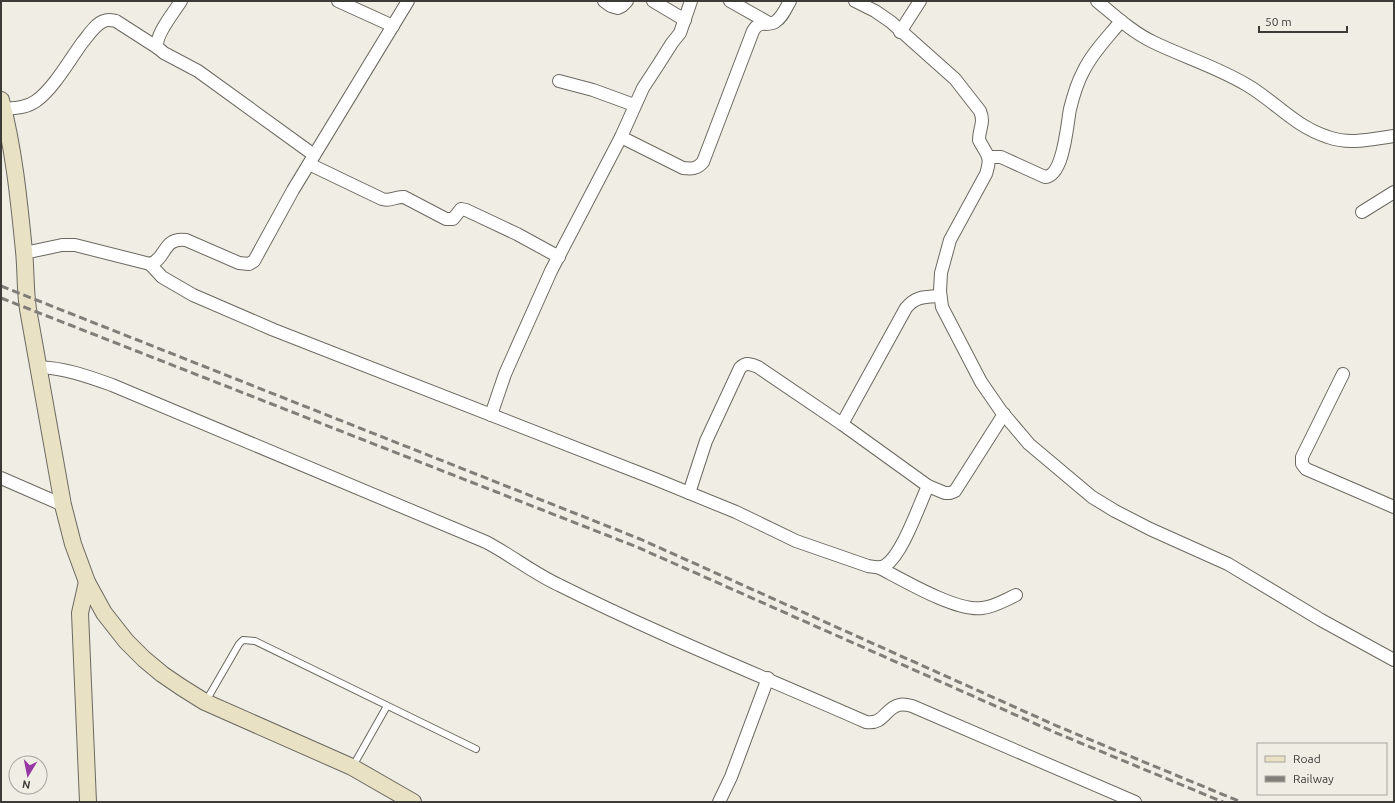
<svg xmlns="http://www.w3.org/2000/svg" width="1395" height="803" font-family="Ubuntu,sans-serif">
<rect width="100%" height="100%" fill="#f0ede4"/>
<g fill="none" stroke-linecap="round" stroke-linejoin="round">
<defs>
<g id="lane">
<polyline points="206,701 239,644 243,640 255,641 476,749"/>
<polyline points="353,766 387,706"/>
</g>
<g id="street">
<path d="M181,1C175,11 153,37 158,48L164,53L198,71L314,155"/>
<polyline points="338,1 393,26"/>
<polyline points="604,1 611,6 618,8 622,6 627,1"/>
<polyline points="653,1 685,20"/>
<polyline points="730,1 769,23"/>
<path d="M855,1L875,11L891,22L955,79L980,111C985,123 979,128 979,140C987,156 992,155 986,174L950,240L941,273L940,291L942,307L981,382L1001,411L1029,444L1092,497L1115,511L1150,529L1228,564L1321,620L1394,660"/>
<path d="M1097,1C1114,15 1132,32 1153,42C1184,57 1217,67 1247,85C1276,102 1294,126 1328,137C1350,145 1372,139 1394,136"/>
<polyline points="900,32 920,1"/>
<polyline points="559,81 593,90 634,105"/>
<path d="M3,109C15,108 26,108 36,101C53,89 69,61 82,43C88,36 95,24 104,21C108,19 111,20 116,21L158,48"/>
<path d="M621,137L683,168C692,169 697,169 703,162L753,31C760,19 766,27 775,22C782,18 786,8 790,1"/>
<path d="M989,157H1001L1045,177C1064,176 1067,124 1070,109C1073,97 1077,83 1083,72C1092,53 1108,37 1121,21"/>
<path d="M309,164L382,199C390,202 396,196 404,197L446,219H453L461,209L466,210L517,234L559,257"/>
<polyline points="1362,212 1394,192"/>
<path d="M24,253L62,245H75L150,264C167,259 162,237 186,240L239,263L249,264L254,261L293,190L408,1"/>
<path d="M150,264L162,277L193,295L274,330L655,479L736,512L796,541L868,566C874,567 881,569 886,565C903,553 919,505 928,486"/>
<path d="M38,367C65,368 87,376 112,385L486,542C511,555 533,573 559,585C659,635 764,677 866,722C884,725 885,708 899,705C903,704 908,705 912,706L1135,802"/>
<polyline points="1343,374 1302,457 1302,464 1306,469 1394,507"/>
<polyline points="491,415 505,374 551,271 621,137 643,88 660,62 672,43 680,33 691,1"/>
<path d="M842,424L906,308C916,296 925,297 940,296"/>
<polyline points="1,478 63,505"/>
<path d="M689,493L706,441L740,368C746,362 750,364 758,367L842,424L928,486L945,493H950L955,491L1004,414"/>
<path d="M880,568C903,580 957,612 982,608C994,607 1005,600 1016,595"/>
<polyline points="719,802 731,777 768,678"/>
</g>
<g id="secondary">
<path d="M1,100C14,149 19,201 24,251C26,270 25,290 28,309L63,505L73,544L87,582L104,613L126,641L144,659L162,674L181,687L205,702L352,767L413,802"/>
<polyline points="87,582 80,613 88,802"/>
</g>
</defs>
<use href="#lane" stroke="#6b6961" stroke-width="8"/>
<use href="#street" stroke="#6b6961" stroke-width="14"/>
<use href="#secondary" stroke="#6b6961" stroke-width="18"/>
<use href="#lane" stroke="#fff" stroke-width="6"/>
<use href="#street" stroke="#fff" stroke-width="12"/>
<use href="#secondary" stroke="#e9e1c4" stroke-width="16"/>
<g stroke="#817e79" stroke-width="3" stroke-dasharray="8 4" stroke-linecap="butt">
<polyline points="1,286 640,539 1057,726 1241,802"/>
<polyline points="1,298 637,547 1054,732 1223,802"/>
</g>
</g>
<rect width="1395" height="803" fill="none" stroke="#3d3b38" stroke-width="4"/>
<rect x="1257" y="743" width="130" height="52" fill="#f0ede4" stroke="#a8a69f"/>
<rect x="1265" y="756" width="20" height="6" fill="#e9e1c4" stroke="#a8a69f"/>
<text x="1293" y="763" font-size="12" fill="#3d3b38">Road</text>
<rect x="1265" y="776" width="20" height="6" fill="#817e79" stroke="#a8a69f"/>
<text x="1293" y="783" font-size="12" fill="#3d3b38">Railway</text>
<g transform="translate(28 775) rotate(190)"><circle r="19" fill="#f0ede4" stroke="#a8a69f"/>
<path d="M0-3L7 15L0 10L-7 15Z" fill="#9639a3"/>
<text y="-6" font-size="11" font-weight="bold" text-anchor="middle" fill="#3d3b38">N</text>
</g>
<path d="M1259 26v6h88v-6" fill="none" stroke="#3d3b38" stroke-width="2"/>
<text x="1265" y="26" font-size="12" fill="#3d3b38" stroke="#f0ede4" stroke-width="3" paint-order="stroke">50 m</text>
</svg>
